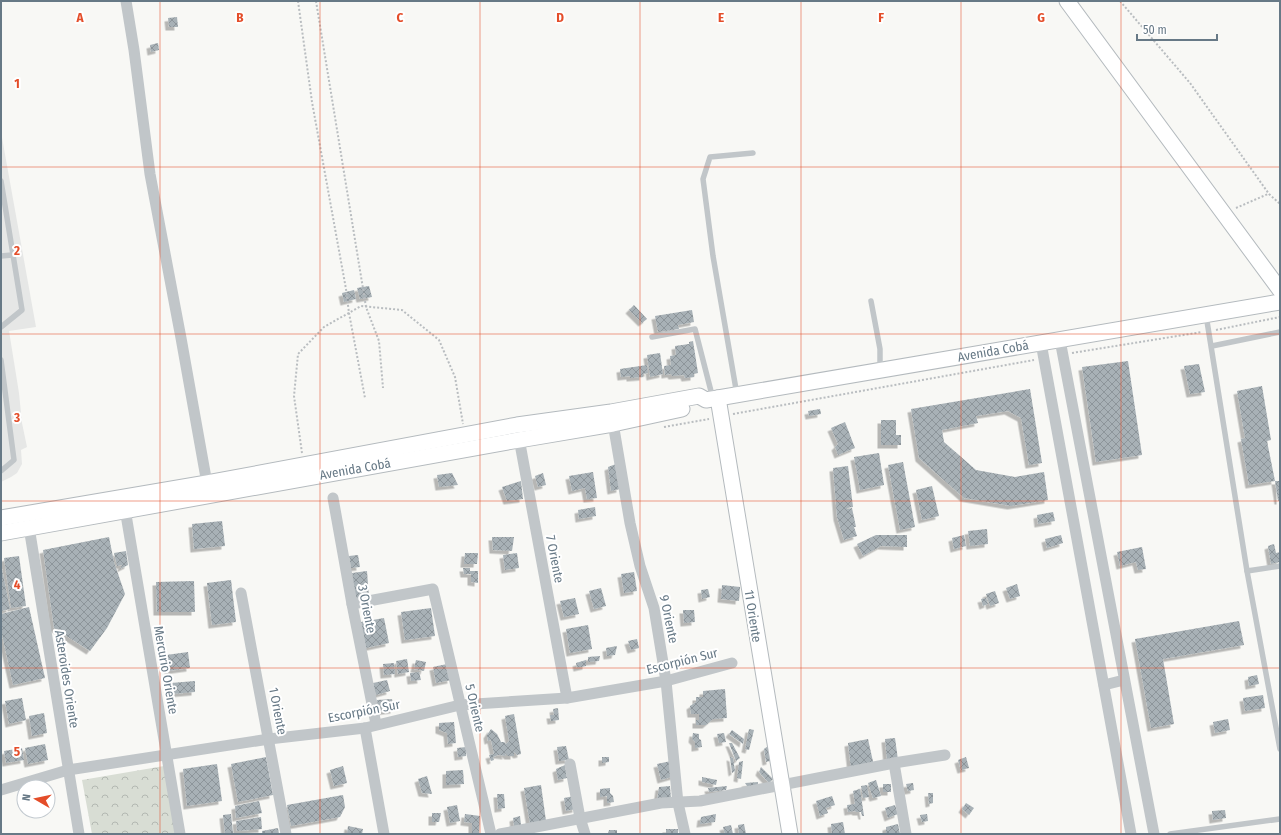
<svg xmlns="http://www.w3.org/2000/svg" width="1281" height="835" font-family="'Fira Sans Condensed',sans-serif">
<defs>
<pattern id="park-crowns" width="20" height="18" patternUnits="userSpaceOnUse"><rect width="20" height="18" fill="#d8ddd4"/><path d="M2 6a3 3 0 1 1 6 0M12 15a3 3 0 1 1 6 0" fill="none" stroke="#b3b8b2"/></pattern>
<pattern id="building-cross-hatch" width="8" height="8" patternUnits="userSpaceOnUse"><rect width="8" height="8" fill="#a8b1b6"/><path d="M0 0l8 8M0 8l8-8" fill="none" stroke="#8d959a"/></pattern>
<filter id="shadow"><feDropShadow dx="-3.5" dy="3.5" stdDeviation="0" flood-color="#0004"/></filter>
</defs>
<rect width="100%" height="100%" fill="#f8f8f5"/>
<polygon fill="#e6e7e6" points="1,132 36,327 9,331 19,393 22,423 27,447 21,450 22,464 17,473 11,477 1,482 1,491"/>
<polygon fill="url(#park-crowns)" points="164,766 176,834 92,834 82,780"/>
<g fill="url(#building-cross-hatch)" filter="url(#shadow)">
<polygon points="177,17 178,27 169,27 168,18"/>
<polygon points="158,43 159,50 151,52 150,45"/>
<polygon points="369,286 372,297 360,299 357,288"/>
<polygon points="354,290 356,299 344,302 342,293"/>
<polygon points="634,305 647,319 642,323 629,310"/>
<polygon points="692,310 694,322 678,325 679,329 658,332 655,316"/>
<polygon points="693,341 698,373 694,374 694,377 685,378 684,375 672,376 671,374 665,375 664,366 671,365 670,356 676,355 675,346 689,344 689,342"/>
<polygon points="660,353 663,374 650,377 647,355"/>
<polygon points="1128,361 1142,455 1096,462 1082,367"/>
<polygon points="1199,364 1205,392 1190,394 1184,366"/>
<polygon points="647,365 648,373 643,374 643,377 630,378 630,376 621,377 620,369"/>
<polygon points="1262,386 1271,440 1267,441 1275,481 1249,485 1241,439 1245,438 1237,391"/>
<polygon points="1030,389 1042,463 1029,465 1021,418 1008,411 976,416 978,423 942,430 944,442 976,470 1015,477 1044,472 1048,500 1011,506 964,498 919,458 911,409"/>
<polygon points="820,409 821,414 809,416 808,411"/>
<polygon points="881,420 896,420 896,435 901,435 901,445 881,445"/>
<polygon points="845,422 855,448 838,455 835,447 838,444 831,428"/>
<polygon points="879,453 884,485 860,490 854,457"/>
<polygon points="903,462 915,527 900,530 888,465"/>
<polygon points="616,464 620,489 611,491 608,467"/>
<polygon points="848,466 853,507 847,508 847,509 852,508 856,527 854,527 857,536 844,540 837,517 833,468"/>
<polygon points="593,472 597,498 587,499 585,488 572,491 569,476"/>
<polygon points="452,473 458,485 439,487 437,475"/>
<polygon points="543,473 546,485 538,487 535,476"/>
<polygon points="521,481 523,499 507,501 502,487"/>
<polygon points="1275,481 1280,481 1280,501 1278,501"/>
<polygon points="932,486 939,516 922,520 916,490"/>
<polygon points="595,507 596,516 579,519 578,510"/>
<polygon points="1053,512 1055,521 1038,524 1037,515"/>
<polygon points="222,521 225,546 194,549 192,524"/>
<polygon points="987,529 988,544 970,546 968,531"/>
<polygon points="876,535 907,535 907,547 881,546 863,556 857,544"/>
<polygon points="964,535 966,546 954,549 952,538"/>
<polygon points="1061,535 1063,543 1047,548 1045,539"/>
<polygon points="109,537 114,562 125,594 107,628 90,651 54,628 43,550"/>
<polygon points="492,537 514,537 512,551 493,550"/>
<polygon points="1274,544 1276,553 1280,552 1280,562 1271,564 1268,546"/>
<polygon points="1142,547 1146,569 1138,570 1136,562 1120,566 1117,552"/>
<polygon points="126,551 128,565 120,569 122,565 117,566 114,553"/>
<polygon points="465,553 478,553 477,564 464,564"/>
<polygon points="517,553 519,568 505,570 503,555"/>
<polygon points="358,555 360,567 351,568 349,556"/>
<polygon points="19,556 26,606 11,608 4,558"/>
<polygon points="1,564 10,609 1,611"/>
<polygon points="463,568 470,568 470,571 478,571 478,583 471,582 471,574 464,574"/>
<polygon points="367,571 369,598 355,600 352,573"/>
<polygon points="634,572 637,591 624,593 621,574"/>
<polygon points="231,580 236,622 212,625 207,583"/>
<polygon points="194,581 195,612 157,612 156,582"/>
<polygon points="1017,584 1020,596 1010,599 1006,588"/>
<polygon points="722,585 740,587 739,601 721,599"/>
<polygon points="601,588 606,606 594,609 589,591"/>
<polygon points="708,589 710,597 702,599 701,590"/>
<polygon points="995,591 999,603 990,606 986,594"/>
<polygon points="575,598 579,614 564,617 560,601"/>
<polygon points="986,598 988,604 983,606 981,599"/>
<polygon points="29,607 45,678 13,685 1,630 1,614"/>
<polygon points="431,608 435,636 405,640 401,612"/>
<polygon points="683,610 694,610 695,622 684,623"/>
<polygon points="384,618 389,643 366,648 361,622"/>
<polygon points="1239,621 1244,645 1163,659 1174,724 1151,728 1135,639"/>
<polygon points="588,625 592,649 570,653 566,629"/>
<polygon points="637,639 639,648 631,650 628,641"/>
<polygon points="617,646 615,655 607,656 606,648"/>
<polygon points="188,652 190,668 168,671 166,655"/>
<polygon points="600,656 599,661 588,662 588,657"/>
<polygon points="407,659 409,672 398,674 396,661"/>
<polygon points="416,660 426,662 424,671 414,669"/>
<polygon points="586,660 586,666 577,668 576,663"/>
<polygon points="394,663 395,674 384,675 383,664"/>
<polygon points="447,664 451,680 436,683 433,667"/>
<polygon points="419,672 421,680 411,681 410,673"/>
<polygon points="1257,675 1259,684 1249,686 1248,677"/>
<polygon points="387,680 390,691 376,695 373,683"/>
<polygon points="195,681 195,692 172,694 171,683"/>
<polygon points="725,689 727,718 713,719 706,725 696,725 696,720 699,720 699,714 691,714 690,706 696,702 696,697 703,697 703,691"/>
<polygon points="1263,695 1265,708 1245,711 1243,698"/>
<polygon points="22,698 26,720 9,724 5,701"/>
<polygon points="392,699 394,710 378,712 377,700"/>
<polygon points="558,708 559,720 551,721 550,715 554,715 553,709"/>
<polygon points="44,713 47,733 32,736 29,716"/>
<polygon points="514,714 521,754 517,755 514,752 514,756 508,756 505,753 506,756 498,755 493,757 494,760 491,761 489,755 494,754 491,740 488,741 487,735 491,729 497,734 501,742 504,742 506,744 509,741 505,716"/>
<polygon points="1228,719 1230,730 1215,733 1213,722"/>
<polygon points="454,722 456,743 448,744 447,733 439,730 439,723"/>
<polygon points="749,729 754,730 749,750 745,749"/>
<polygon points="732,730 744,739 743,744 729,734"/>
<polygon points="693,733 699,734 699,739 701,740 702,747 695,748 695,742 692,739"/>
<polygon points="724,733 726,742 719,743 717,734"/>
<polygon points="895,738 898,760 887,761 885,739"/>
<polygon points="868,739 874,766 851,769 848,743"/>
<polygon points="729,743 732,743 740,758 736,761"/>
<polygon points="45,744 48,760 28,764 25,748"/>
<polygon points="566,746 569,760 559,761 557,747"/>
<polygon points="768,746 770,761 766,762 764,749"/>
<polygon points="466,747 466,756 458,757 457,748"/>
<polygon points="22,748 24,760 6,763 4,751"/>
<polygon points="266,757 273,795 238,802 231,764"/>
<polygon points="602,757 609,757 609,762 602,763"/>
<polygon points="730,757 733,758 735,771 732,773"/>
<polygon points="966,757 969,768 961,770 958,760"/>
<polygon points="671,761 675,776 661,780 657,764"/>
<polygon points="743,761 741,779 737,778 739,762"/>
<polygon points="217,764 222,801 187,806 183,769"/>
<polygon points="565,765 567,778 558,780 556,769"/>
<polygon points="343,766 347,783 334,786 330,770"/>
<polygon points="761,767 773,779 769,783 759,772"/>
<polygon points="463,770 464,784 446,785 446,771"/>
<polygon points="427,776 432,794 422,793 418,779"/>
<polygon points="702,777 717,780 716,785 702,782"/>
<polygon points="876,780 881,796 873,798 868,783"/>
<polygon points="758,782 758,786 747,786 745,783"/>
<polygon points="913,783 914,790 908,791 906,784"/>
<rect x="883" y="784" width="8" height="8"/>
<polygon points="541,785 546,821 530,824 524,788"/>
<polygon points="867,785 869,797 863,798 861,786"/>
<polygon points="670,786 671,799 657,801 659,787"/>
<polygon points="727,786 726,790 709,792 708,788"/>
<polygon points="610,788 610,793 613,796 614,802 607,803 607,796 600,797 600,789"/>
<polygon points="860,789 864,816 862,816 861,812 856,812 855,811 848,812 847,805 855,804 853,791"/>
<polygon points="928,793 933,793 933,803 929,804"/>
<polygon points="497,794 504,794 505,808 498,809"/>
<polygon points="343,795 345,807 340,817 291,826 287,805"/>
<polygon points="574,796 576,809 566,811 564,798"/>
<polygon points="832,796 835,805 826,808 828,813 820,816 816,801"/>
<polygon points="259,801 262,813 236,818 235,806"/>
<polygon points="966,803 974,808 969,815 962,809"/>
<polygon points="457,805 460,821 450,823 447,807"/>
<polygon points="895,805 898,814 888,818 885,808"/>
<polygon points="1225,810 1226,818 1213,820 1212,811"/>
<polygon points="432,813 441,813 439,822 432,822"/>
<polygon points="231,814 233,833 225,834 223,815"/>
<polygon points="465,814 480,816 479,834 472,833 472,823 464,822"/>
<polygon points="716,814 715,822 700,824 701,817"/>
<polygon points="927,814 928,821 922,822 920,815"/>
<polygon points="520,816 521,825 514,826 513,818"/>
<polygon points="261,817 262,829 237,831 236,821"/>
<polygon points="843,822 845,834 832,834 831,824"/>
<polygon points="744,824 746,834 739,834 738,825"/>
<polygon points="898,824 900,834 886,834 886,827"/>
<polygon points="731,825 733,834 725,834 723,827"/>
<polygon points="348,826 363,829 362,834 347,834"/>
<polygon points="278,828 279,834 262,834 262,831"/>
<rect x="666" y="829" width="12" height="5"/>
<polygon points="609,830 617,830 617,834 608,834"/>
</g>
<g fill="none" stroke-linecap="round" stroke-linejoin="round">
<defs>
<g id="secondary">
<polyline points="1067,1 1280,290"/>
<polyline points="718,398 790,834"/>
<polyline points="1,518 207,483 517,425 611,412 699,396 706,400 718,398 1280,302"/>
<polyline points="1,533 519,440 613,424 682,409"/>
</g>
</defs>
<use href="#secondary" stroke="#b4babe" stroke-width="17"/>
<g stroke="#b9bdc0" stroke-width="2" stroke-dasharray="2 2" stroke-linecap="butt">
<polyline points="298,1 312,102 346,289 349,313 365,398"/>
<polyline points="316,1 366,307 379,341 383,388"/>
<polyline points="1120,1 1190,83 1269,194 1280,204"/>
<polyline points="1236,208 1268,194"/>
<polyline points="1216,330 1280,317"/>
<polyline points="1072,353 1202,332"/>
<polyline points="733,414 1034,360"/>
<polyline points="664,427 709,419"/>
<polyline points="302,453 294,396 298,354 324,327 361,306 402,310 439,340 455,377 463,424"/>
</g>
<g stroke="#c1c6c9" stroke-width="5.5">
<polyline points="1,181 22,310 1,327"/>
<polyline points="1,256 12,255"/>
<polyline points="871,301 880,349 880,370"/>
<polyline points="1206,315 1247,571 1280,566"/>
<polyline points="652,337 695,329 713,399"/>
<polyline points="1212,346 1280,332"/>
<polyline points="1,360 14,460 1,471"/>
<polyline points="737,395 713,256 703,179 710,157 753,153"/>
<polyline points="1247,571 1280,749"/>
<polyline points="1170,834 1280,819"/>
</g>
<g stroke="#c1c6c9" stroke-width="11">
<polyline points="126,1 134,50 150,174 181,338 208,489"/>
<polyline points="1060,340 1154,834"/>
<polyline points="1041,343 1131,834"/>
<polyline points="612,417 630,523 640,566 654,608 666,681 678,803 685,834"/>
<polyline points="518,433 567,698"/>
<polyline points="333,498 352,604 376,724"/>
<polyline points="124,503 180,834"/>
<polyline points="28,521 79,834"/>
<polyline points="241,593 286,834"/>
<polyline points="352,604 433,589 491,834"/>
<polyline points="1104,685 1124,680"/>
<polyline points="365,728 384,834"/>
<polyline points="894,763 906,834"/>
<polyline points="570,764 580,818 585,834"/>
<polyline points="1,790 68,770 269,739 365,728 460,705 567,698 666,681 732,663"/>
<polyline points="500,834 661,803 700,801 894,763 945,755"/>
</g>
<use href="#secondary" stroke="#fff" stroke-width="15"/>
</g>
<path fill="none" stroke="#e44d29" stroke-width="1" stroke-opacity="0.55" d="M160,1V834M320,1V834M480,1V834M640,1V834M801,1V834M961,1V834M1121,1V834M1,167H1280M1,334H1280M1,501H1280M1,668H1280"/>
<g text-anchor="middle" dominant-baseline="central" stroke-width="4" stroke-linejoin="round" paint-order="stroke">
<g font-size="13" fill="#677986" stroke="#fff">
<text transform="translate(993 351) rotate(-10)">Avenida Cobá</text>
<text transform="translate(355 469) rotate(-10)">Avenida Cobá</text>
<text transform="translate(555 559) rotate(79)">7 Oriente</text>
<text transform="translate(367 609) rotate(79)">3 Oriente</text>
<text transform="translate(753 616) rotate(81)">11 Oriente</text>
<text transform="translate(669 619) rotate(78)">9 Oriente</text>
<text transform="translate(682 661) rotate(-14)">Escorpión Sur</text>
<text transform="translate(166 670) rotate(80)">Mercurio Oriente</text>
<text transform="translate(67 679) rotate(81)">Asteroides Oriente</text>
<text transform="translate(475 708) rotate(77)">5 Oriente</text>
<text transform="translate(278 711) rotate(79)">1 Oriente</text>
<text transform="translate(364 711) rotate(-11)">Escorpión Sur</text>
</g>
</g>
<g font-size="13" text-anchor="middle" font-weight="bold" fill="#e44d29" stroke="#fff" stroke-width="4" stroke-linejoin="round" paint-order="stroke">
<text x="80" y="22">A</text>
<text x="240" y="22">B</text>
<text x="400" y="22">C</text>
<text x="560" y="22">D</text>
<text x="721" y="22">E</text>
<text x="881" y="22">F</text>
<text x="1041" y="22">G</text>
<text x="17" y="88">1</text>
<text x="17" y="255">2</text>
<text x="17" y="422">3</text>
<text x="17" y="589">4</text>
<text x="17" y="756">5</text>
</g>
<rect width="1281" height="835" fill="none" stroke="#677986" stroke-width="4"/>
<g transform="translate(36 799) rotate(279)"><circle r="19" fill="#ffffff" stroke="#c2c9cf"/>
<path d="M0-3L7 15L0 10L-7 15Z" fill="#e44d29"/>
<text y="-6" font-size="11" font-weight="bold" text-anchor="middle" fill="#677986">N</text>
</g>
<path d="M1137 34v6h80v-6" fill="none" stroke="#677986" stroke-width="2"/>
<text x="1143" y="34" font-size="12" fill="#677986" stroke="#ffffff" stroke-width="3" paint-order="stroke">50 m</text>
</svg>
